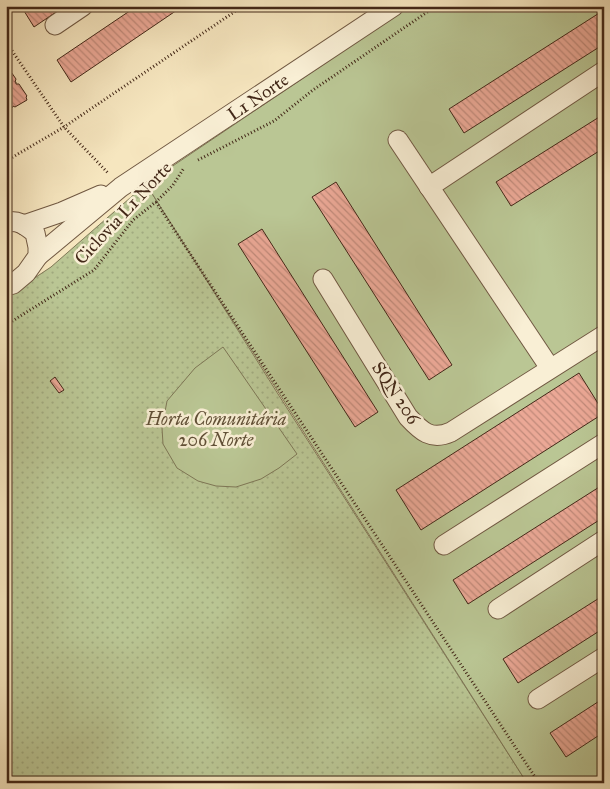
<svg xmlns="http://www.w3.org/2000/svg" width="610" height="789" font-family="'IM FELL Great Primer',serif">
<defs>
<pattern id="grass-dots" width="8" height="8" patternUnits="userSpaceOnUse" patternTransform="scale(1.25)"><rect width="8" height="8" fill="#bac694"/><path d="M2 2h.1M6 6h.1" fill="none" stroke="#a1aa7f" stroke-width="1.8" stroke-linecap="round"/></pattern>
<pattern id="building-back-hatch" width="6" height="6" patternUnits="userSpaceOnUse" patternTransform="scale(1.25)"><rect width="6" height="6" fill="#eba896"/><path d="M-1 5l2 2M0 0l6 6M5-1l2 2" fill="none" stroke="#c08979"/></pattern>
</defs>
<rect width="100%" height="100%" fill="#f6e6bf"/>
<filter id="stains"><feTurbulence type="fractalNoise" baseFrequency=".004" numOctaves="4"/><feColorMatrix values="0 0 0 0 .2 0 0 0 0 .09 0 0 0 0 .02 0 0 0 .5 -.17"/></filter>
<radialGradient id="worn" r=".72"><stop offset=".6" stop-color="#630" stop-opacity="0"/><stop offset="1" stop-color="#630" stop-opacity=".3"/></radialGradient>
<polygon fill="url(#grass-dots)" stroke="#7e7756" points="146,184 278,394 527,783 6,783 6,297 51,267"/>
<g fill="#bac694" stroke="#7e7756">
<polygon points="410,6 604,6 604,783 527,783 146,184"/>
<polygon points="223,347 297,454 279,468 261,479 236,487 216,486 198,481 177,468 163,444 162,428 167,401 195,368"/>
</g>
<g fill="url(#building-back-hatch)" stroke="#432818">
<polygon points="21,6 65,6 34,27"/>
<polygon points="137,6 183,6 71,82 57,60"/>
<polygon points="604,10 604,44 464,133 449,109"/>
<polygon points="6,68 7,69 9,69 16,79 15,82 16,82 16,84 19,84 27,96 26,97 27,100 15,107 13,106 12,108 10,107 11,111 6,114"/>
<polygon points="604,114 604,148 511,206 496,182"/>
<polygon points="336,182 452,365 429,380 312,197"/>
<polygon points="262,229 378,412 355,427 238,244"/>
<polygon points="579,373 604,413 421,530 396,490"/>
<polygon points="55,377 64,390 59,393 50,381"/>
<polygon points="604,484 604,517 468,604 453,580"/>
<polygon points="604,595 604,628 518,683 503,659"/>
<polygon points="604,698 604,732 566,757 550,733"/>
</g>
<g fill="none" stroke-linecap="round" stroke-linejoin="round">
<defs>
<g id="minor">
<polyline points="55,25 83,6"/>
<polyline points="398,140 550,368"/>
<polyline points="429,187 604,71"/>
<path d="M6,222C19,220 25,225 35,233L38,247V256L26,273L13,284L6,286"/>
<polyline points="24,225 62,212 101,195"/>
<polyline points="38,256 121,187 394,6"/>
<path d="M323,279L408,417C421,431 431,441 451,432L604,335"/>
<polyline points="444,545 604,443"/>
<polyline points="498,609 604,540"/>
<polyline points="538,699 604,657"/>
</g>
</defs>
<use href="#minor" stroke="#705842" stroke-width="21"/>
<g stroke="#432818" stroke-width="3" stroke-dasharray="1 2.5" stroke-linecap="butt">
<polyline points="6,42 64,127 109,174"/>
<polyline points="198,160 274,121 313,90 436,6"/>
<polyline points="6,161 64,127 243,6"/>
<polyline points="156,202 539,783"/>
<polyline points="6,325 94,270 133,220 156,202 173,185 184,168"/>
</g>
<use href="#minor" stroke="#f9efd5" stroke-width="19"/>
</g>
<g text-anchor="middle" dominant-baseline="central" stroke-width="5" stroke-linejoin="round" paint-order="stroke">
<g font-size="18" fill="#432818" stroke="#f9efd5">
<text transform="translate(258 97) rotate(-34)">L1 Norte</text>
<text transform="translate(123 213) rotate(-47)">Ciclovia L1 Norte</text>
<text transform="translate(396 393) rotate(56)">SQN 206</text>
</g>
<g font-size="18" font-style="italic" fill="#615037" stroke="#f9efd5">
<text x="216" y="419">Horta Comunitária<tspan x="216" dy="21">206 Norte</tspan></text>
</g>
</g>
<rect width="610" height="789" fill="none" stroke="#f6e6bf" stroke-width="25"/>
<rect x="8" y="8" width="595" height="774" fill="none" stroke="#432818" stroke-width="2.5"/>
<rect x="12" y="12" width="585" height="764" fill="none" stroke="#432818"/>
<rect width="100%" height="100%" filter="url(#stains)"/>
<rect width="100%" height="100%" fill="url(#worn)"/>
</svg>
